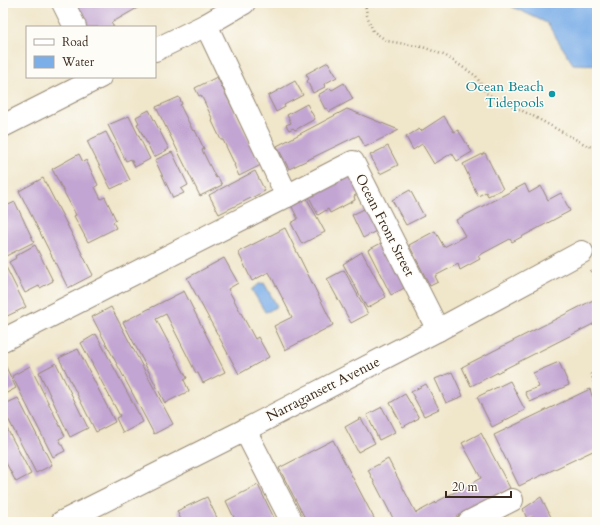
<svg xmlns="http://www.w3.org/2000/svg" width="600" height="525" font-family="Cardo,serif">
<rect width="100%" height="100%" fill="#fdfcf7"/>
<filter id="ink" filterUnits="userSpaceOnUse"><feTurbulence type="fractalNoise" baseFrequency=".025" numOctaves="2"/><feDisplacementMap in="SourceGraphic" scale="8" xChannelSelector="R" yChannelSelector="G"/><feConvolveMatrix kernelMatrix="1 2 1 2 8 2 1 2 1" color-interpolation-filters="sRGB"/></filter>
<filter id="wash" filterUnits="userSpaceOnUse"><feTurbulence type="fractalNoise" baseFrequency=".012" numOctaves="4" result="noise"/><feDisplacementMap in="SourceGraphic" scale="16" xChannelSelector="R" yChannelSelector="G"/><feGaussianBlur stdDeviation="0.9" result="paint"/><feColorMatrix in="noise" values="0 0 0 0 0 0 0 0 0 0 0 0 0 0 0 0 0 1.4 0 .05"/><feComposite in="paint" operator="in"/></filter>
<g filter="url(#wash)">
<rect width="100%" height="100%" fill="#f0e6ca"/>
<g fill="#7caee8" stroke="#5c6c83">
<polygon points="504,3 597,3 597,65 573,64 547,23"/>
<polygon points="264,283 277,306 269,311 265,312 252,290 259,284"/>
</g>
<g id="blocks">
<g fill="#c2a5d2">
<polygon points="71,3 146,3 111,23 114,27 85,27"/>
<polygon points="328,62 337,77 324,84 325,87 313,93 307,81 309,79 306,74"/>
<polygon points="217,77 261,165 239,176 234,165 235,165 223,140 221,140 212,121 213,120 201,95 199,96 195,88"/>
<polygon points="295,81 303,95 284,105 285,107 276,112 268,96"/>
<polygon points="344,83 353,99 329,112 327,108 325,109 318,95 330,88 332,90"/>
<polygon points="179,97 182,104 180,105 193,131 195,130 204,149 202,150 216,178 218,177 222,185 200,196 156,107"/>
<polygon points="307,104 315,119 295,130 293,128 289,130 286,125 291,123 287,115"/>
<polygon points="347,109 399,130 365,147 359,135 289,169 277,146"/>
<polygon points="149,110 169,149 154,157 137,124 139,123 136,117"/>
<polygon points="129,116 150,159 135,167 131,159 126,161 108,125"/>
<polygon points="444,116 454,132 458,130 472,152 457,161 452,153 434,164 422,144 413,150 406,137 419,129 421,131"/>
<polygon points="106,132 130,180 111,189 87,141"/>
<polygon points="388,146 398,165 380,174 370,155"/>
<polygon points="172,152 188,185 181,189 184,193 173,198 155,160"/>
<polygon points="485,153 503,189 488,196 486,192 478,196 463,164"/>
<polygon points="79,154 83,162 86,160 98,185 95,187 101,199 105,197 116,220 113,222 116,228 88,242 74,216 76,215 52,169"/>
<polygon points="255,171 265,191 219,214 209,195"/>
<polygon points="350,173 361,192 354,196 355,200 330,213 328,209 318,215 308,195"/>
<polygon points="43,178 93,275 68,288 19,191"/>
<polygon points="525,184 529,193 541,186 548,200 561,193 570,211 512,242 510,239 478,256 480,259 460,270 458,264 435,276 438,282 430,286 409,245 435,231 444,247 465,236 456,220"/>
<polygon points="410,190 424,216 406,225 392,200"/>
<polygon points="305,195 325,232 302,244 291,223 298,219 290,203"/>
<polygon points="3,200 6,206 15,202 34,242 6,256 3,250"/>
<polygon points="370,206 382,228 363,238 352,215"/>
<polygon points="285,228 333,325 285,350 274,326 292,317 269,272 252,281 238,252"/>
<polygon points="387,240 410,285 391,295 368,250"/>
<polygon points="35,245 53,281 40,288 39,286 25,293 9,262 16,258 15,256"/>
<polygon points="362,252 386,297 367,308 343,264"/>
<polygon points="224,258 238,283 228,289 255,339 258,337 269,357 239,374 187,278"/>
<polygon points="3,261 26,307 3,318"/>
<polygon points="344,270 368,314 351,323 327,279"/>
<polygon points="184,291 225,372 203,383 198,373 196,373 166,314 156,319 187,378 184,380 189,391 165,403 123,322"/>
<polygon points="597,298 597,322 471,386 462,367"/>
<polygon points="111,307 173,424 154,434 92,317"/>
<polygon points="96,334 143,422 123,433 116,418 120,416 81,343"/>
<polygon points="78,349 115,422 96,432 59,358"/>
<polygon points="559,362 569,385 530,402 525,392 539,387 533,373"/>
<polygon points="56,363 88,428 70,437 39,372"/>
<polygon points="5,365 16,388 3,395 3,366"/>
<polygon points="30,366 65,436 59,439 65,451 53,457 12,376"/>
<polygon points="452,372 463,396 446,403 435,379"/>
<polygon points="510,381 525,410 492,427 477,397"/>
<polygon points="426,384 439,409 424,416 411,392"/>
<polygon points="590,389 597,413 597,449 519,486 494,435"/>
<polygon points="405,394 419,418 403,427 390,403"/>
<polygon points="18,398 52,465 36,473 3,409 3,405"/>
<polygon points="382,407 395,432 379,440 367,415"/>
<polygon points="361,418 375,443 358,452 345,427"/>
<polygon points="3,421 31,474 16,482 3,457"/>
<polygon points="481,433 510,488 447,522 395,522 368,470 388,459 416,513 481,478 462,443"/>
<polygon points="333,440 376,522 307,522 279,468"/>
<polygon points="258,485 276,522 236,522 226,501"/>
<polygon points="207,497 219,522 182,522 177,511"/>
<polygon points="541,497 552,519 545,522 536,522 533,517 527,519 523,509"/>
</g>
</g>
</g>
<g filter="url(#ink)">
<use href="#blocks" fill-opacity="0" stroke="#968874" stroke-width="1"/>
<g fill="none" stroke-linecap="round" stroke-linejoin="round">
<defs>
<g id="minor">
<polyline points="63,3 75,27"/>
<polyline points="206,25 287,196 353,162 438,330"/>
<polyline points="155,50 206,25 244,3"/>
<polyline points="3,126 100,77"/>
<polyline points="3,340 287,196"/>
<polyline points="245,430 292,522"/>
<polyline points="62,522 245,430 438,330 582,252"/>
<polyline points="469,522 512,500"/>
</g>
</defs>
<use href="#minor" stroke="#968874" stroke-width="24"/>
<g stroke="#968874" stroke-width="2.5" stroke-dasharray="1 3" stroke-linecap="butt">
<polyline points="365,3 367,15 373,31 387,41 423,47 446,56 476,76 486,93 531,115 588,146 597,147"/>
<polyline points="591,271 595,280 597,279"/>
<polyline points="597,369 591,372 597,394"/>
<polyline points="597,522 595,455 597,454"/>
</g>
<use href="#minor" stroke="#fff" stroke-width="22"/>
</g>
</g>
<circle fill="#0f9aa8" stroke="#fdfcf7" stroke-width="1.5" cx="552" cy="94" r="4"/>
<g text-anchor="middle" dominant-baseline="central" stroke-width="3" stroke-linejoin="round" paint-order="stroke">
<g font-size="14" fill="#0d838f" stroke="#fdfcf7" text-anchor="end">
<text x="544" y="86">Ocean Beach<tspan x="544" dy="16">Tidepools</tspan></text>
</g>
<g font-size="14" fill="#3b2a1e" stroke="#fdfcf7">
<text transform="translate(385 225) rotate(63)">Ocean Front Street</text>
<text transform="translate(323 389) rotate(-27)">Narragansett Avenue</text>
</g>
</g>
<rect width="600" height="525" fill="none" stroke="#fdfcf7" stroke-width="16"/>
<rect x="26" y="26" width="130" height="52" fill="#fdfcf7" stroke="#afa8a0"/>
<rect x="34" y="39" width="20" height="6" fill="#ffffff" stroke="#afa8a0"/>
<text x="62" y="46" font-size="12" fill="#3b2a1e">Road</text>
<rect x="34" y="56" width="20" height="12" fill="#7caee8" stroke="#afa8a0"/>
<text x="62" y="66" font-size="12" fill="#3b2a1e">Water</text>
<path d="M446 491v6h65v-6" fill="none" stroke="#3b2a1e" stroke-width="2"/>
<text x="452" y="491" font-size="12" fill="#3b2a1e" stroke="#fdfcf7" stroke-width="3" paint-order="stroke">20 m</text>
</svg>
